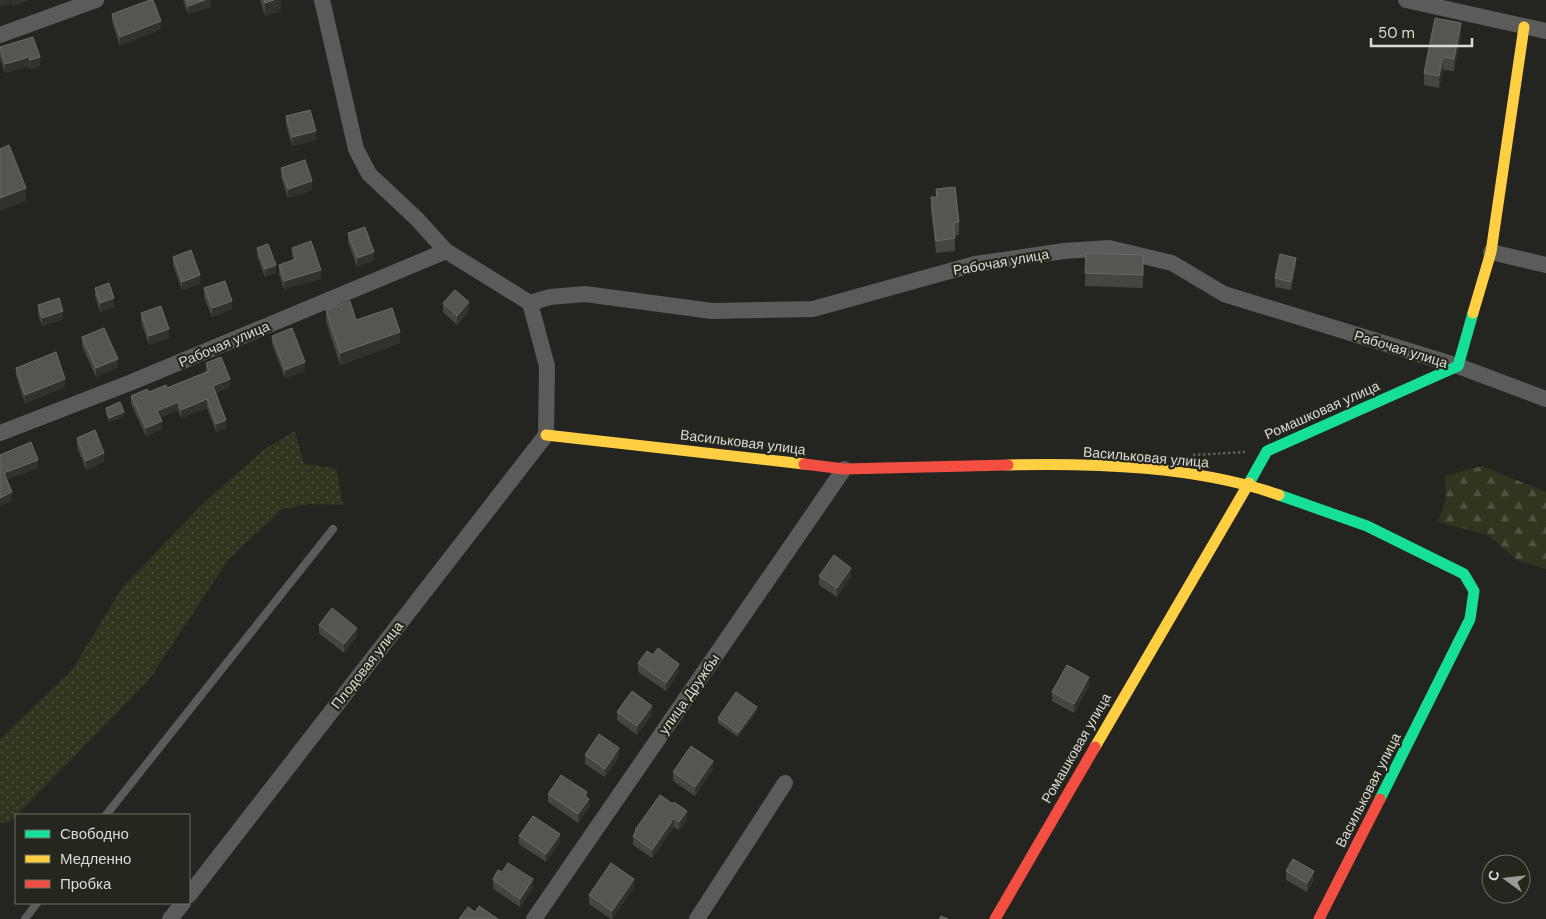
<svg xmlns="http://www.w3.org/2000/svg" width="1546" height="919" font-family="'DM Sans',sans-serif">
<defs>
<pattern id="grass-dots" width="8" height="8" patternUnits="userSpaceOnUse" patternTransform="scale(1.25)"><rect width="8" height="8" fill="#31351e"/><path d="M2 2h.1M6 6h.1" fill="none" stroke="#4e523e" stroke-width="1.8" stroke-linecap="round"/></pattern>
<pattern id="forest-firs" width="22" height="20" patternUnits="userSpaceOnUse" patternTransform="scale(1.25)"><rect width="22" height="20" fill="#31351e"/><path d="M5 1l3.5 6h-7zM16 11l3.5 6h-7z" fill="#4e523e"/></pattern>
</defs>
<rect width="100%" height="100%" fill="#242520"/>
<polygon fill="url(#grass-dots)" points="295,431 304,464 336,468 343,505 311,504 282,509 228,560 148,681 10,822 0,823 0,739 72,670 122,588 201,505 265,449"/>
<polygon fill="url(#forest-firs)" points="1482,466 1546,492 1546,569 1517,560 1488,535 1438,522 1446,499 1445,476"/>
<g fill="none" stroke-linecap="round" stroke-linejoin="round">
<polyline stroke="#60615e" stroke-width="2.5" stroke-dasharray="2.5 2.5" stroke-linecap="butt" points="1193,455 1245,452"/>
<g stroke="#5b5b59" stroke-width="8">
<polyline points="106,815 333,529"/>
<polyline points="25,919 37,903"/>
</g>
<g stroke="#5b5b59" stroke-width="16">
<polyline points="1406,0 1546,31"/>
<polyline points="0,35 96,0"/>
<polyline points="1491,252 1546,265"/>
<polyline points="530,303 550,297 585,294 712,311 813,309 975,264 1064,251 1109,248 1172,263 1224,294 1458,366 1546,399"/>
<polyline points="0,433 132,382 446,251"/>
<polyline points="189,895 546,435 547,366 530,303 446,251 417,219 369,174 356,149 322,0"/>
<polyline points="170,919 183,903"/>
<polyline points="534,919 844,469"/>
<polyline points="697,919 785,783"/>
</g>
<g stroke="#16e098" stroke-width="11">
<polyline points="1249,483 1267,451 1458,366 1473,313"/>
<polyline points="1279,495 1367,526 1464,574 1474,591 1470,619 1380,799"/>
</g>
<g stroke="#ffcf43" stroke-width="11">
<polyline points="1473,313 1491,252 1524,27"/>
<polyline points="546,435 804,464"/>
<path d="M1008,465C1095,463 1197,466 1279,495"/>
<polyline points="1095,747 1249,483"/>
</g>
<g stroke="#f24e42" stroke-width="11">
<polyline points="804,464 844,469 1008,465"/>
<polyline points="995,919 1095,747"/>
<polyline points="1319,919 1380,799"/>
</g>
</g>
<g fill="#454642">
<polygon points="183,0 211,0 211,7 188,14"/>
<polygon points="260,0 281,0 281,11 265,16"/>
<polygon points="112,14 161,29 120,46 112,22"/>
<polygon points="1461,36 1454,71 1443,70 1439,88 1424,85 1424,73"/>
<polygon points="33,37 40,66 30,69 29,66 5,73 0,58 0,47"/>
<polygon points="286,116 316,140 292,146 286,125"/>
<polygon points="281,168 312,190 288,198 281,177"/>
<polygon points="936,189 959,222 959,235 955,235 955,251 936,253 931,210 931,197 936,197"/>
<polygon points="348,233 374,260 357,267 348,242"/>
<polygon points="257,248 276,273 265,277 257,256"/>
<polygon points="292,248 321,279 284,289 279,274 279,265 293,260 292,256"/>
<polygon points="1086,253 1143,255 1143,288 1085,286"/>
<polygon points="173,257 200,284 182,290 173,265"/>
<polygon points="1296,266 1291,290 1275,287 1275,278"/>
<polygon points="95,288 114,307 100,312 95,296"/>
<polygon points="204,288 232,309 212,317 204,297"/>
<polygon points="443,303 469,311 457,325 443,312"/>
<polygon points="38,305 63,319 42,326 38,314"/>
<polygon points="326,310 356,320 400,343 340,365 326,321"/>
<polygon points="141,313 169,338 149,345 141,322"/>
<polygon points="272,336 305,371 285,378 272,344"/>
<polygon points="82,337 118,367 96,377 82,346"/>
<polygon points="206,363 230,387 216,393 226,428 216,432 207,408 181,418 178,410 160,418 162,429 146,436 131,404 131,396 167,388 206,372"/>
<polygon points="16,368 65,387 25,403 16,376"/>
<polygon points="106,408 124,416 109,422 106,413"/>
<polygon points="77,438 104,462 86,470 77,447"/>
<polygon points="819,576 851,576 837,597 819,585"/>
<polygon points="319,625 357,636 344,653 319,633"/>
<polygon points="638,663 679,672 666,691 638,672"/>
<polygon points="1089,686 1074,713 1052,701 1052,692"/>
<polygon points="757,711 738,737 718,723 718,718"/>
<polygon points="617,712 652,714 637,735 617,720"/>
<polygon points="585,755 619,757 605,777 585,764"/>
<polygon points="713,769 695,796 673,781 673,772"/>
<polygon points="548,794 589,807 578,823 548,802"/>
<polygon points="660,795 687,820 679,830 674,827 652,858 633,845 633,836 635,833 635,830"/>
<polygon points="519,836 560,842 546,862 519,844"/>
<polygon points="1286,871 1314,879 1307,892 1286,880"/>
<polygon points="502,872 533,888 520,907 496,891 493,887 493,879"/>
<polygon points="634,887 612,919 611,919 589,904 589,895"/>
</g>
<g fill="#31322e">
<polygon points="0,0 10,0 10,4 0,7"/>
<polygon points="11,0 30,0 11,7"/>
<polygon points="205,0 211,0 211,7 188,14 188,6"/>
<polygon points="274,0 281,0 281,11 265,16 265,3"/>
<polygon points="161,21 161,29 120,46 120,37"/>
<polygon points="1461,23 1461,36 1454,71 1454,59"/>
<polygon points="29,57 29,66 5,73 5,64"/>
<polygon points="40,57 40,66 30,69 30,60"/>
<polygon points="1443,57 1443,70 1439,88 1439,76"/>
<polygon points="316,131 316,140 292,146 292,137"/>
<polygon points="312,181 312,190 288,198 288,189"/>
<polygon points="26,188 26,201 0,211 0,198"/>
<polygon points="374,252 374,260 357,267 357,258"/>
<polygon points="1296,258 1296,266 1291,290 1291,282"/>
<polygon points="276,265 276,273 265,277 265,269"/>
<polygon points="321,270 321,279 284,289 284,281"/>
<polygon points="200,275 200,284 182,290 182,282"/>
<polygon points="114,298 114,307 100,312 100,303"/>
<polygon points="232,301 232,309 212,317 212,308"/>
<polygon points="469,302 469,311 457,325 457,316"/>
<polygon points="63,311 63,319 42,326 42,318"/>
<polygon points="169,329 169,338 149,345 149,336"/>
<polygon points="400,332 400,343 340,365 340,353"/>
<polygon points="118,359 118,367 96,377 96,368"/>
<polygon points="305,362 305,371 285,378 285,370"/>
<polygon points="65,379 65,387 25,403 25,395"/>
<polygon points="230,379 230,387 213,394 213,386"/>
<polygon points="207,399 207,408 181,418 181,410"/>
<polygon points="178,402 178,410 157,419 157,411"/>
<polygon points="124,412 124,416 109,422 109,418"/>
<polygon points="226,420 226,428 216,432 216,424"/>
<polygon points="162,421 162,429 146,436 146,428"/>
<polygon points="104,453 104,462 86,470 86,461"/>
<polygon points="38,460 38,468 4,481 4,473"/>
<polygon points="12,492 12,501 0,506 0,498"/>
<polygon points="851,568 851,576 837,597 837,588"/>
<polygon points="357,628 357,636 344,653 344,644"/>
<polygon points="679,664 679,672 666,691 666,683"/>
<polygon points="1089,677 1089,686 1074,713 1074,704"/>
<polygon points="652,706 652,714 637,735 637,726"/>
<polygon points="757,707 757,711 738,737 738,733"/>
<polygon points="619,748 619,757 605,777 605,769"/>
<polygon points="713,761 713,769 695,796 695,787"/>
<polygon points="587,792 587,801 589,799 589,807 578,823 578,814 585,796"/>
<polygon points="687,811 687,820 679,830 679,822"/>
<polygon points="674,818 674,827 652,858 652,850"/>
<polygon points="560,834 560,842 546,862 546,854"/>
<polygon points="1314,871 1314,879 1307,892 1307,883"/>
<polygon points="533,879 533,888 520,907 520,899"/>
<polygon points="634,879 634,887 612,919 612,911"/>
</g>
<g fill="#555652" stroke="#6a6b66">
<polygon points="150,0 153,0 161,21 120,37 112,14"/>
<polygon points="186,0 205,0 188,6"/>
<polygon points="264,0 274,0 265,3"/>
<polygon points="1435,18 1461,23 1454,59 1443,57 1439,76 1424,73"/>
<polygon points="33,37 40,57 30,60 29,57 5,64 0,47"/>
<polygon points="310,110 316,131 292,137 286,116"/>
<polygon points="9,145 26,188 0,198 0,149"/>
<polygon points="305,160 312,181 288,189 281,168"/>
<polygon points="955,187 959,222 953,223 955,238 936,241 931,197 937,197 936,189"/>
<polygon points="365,227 374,252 357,258 348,233"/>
<polygon points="311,241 321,270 284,281 279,265 296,259 292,248"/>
<polygon points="268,244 276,265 265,269 257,248"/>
<polygon points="191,250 200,275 182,282 173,257"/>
<polygon points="1086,253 1143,255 1143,275 1085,273"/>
<polygon points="1280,254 1296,258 1291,282 1275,278"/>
<polygon points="225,281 232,301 212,308 204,288"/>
<polygon points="109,283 114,298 100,303 95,288"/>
<polygon points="455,290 469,302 457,316 443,303"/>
<polygon points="59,298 63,311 42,318 38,305"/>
<polygon points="350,301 356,320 392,308 400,332 340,353 326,310"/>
<polygon points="161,306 169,329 149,336 141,313"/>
<polygon points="104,328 118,359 96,368 82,337"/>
<polygon points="292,328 305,362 285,370 272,336"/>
<polygon points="56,352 65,379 25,395 16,368"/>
<polygon points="221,357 230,379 213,386 226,420 216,424 207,399 181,410 178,402 157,411 162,421 146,428 131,396 147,389 149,392 166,385 167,388 209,371 206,363"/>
<polygon points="120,402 124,412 109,418 106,408"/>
<polygon points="95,430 104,453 86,461 77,438"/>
<polygon points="31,442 38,460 4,473 12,492 0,498 0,455"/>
<polygon points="834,555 851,568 837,588 819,576"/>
<polygon points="332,608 357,628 344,644 319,625"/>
<polygon points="658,648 679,664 666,683 638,663 647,651 653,655"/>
<polygon points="1067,665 1089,677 1074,704 1052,692"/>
<polygon points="632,691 652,706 637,726 617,712"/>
<polygon points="736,692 757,707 738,733 718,718"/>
<polygon points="599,734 619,748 605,769 585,755"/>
<polygon points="691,746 713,761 695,787 673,772"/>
<polygon points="561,775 587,792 585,796 589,799 578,814 548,794"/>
<polygon points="660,795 673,804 674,802 687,811 679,822 674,818 652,850 633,836 636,831 635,830"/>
<polygon points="533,816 560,834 546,854 519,836"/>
<polygon points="1293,859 1314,871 1307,883 1286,871"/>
<polygon points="508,863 533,879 520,899 496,882 493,879 498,870 502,872"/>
<polygon points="611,863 634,879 612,911 589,895"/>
<polygon points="479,906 498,919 459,919 468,907 475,912"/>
<polygon points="941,916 948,919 939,919"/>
</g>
<g text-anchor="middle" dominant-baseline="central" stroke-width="4.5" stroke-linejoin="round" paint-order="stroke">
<g font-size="14" fill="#dadbd5" stroke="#25271e">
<text transform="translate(1001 262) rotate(-10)">Рабочая улица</text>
<text transform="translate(224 344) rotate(-23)">Рабочая улица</text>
<text transform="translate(1401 349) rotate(17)">Рабочая улица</text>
<text transform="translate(1322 410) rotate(-24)">Ромашковая улица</text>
<text transform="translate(743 442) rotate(7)">Васильковая улица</text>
<text transform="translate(1146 457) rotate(5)">Васильковая улица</text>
<text transform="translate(367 665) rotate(-52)">Плодовая улица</text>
<text transform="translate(689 694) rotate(-55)">улица Дружбы</text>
<text transform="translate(1076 748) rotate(-60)">Ромашковая улица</text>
<text transform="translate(1368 790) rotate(-63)">Васильковая улица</text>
</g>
</g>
<rect x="15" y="814" width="175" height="90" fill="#25271e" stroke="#6d6f67"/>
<rect x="25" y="830" width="25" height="8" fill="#16e098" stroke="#6d6f67"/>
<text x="60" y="839" font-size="15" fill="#dadbd5">Свободно</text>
<rect x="25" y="855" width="25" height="8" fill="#ffcf43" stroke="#6d6f67"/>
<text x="60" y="864" font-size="15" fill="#dadbd5">Медленно</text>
<rect x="25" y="880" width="25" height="8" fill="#f24e42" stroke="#6d6f67"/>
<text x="60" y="889" font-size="15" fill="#dadbd5">Пробка</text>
<g transform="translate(1506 879) rotate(285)"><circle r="24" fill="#25271e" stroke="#6d6f67"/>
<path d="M0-4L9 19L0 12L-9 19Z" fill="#9a9b96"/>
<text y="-8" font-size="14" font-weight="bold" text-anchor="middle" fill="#dadbd5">С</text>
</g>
<path d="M1371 38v8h101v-8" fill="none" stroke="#dadbd5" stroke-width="2.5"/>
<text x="1378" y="38" font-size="15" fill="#dadbd5" stroke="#25271e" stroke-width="4" paint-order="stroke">50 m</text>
</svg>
